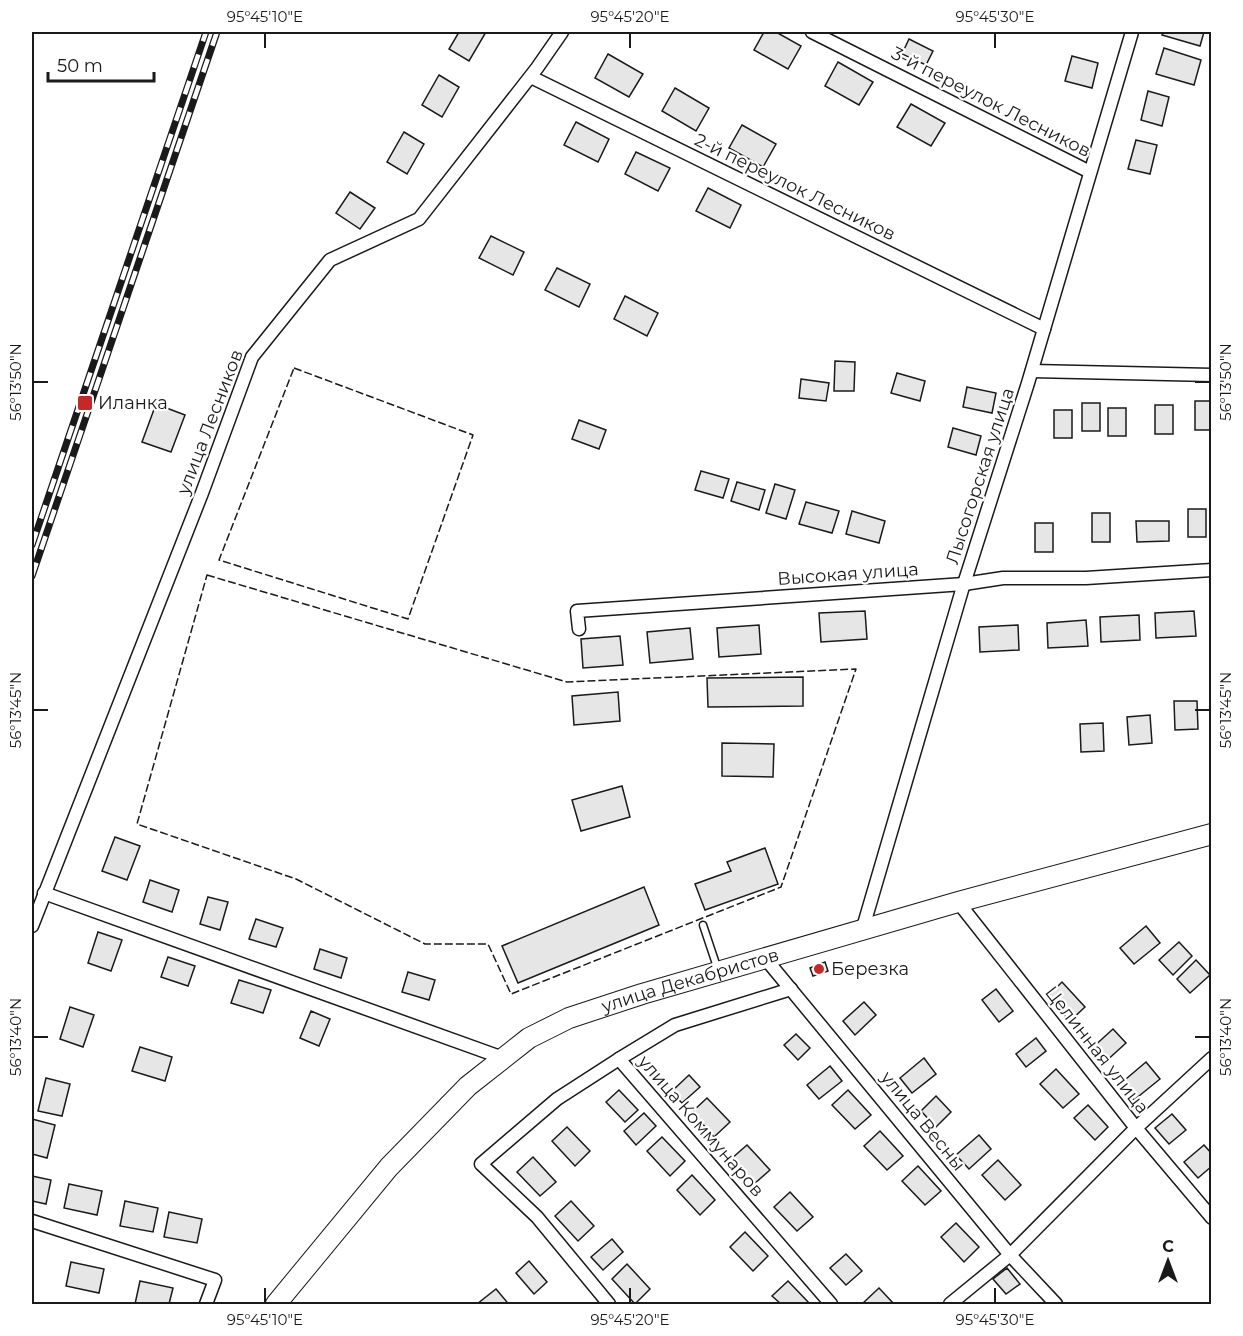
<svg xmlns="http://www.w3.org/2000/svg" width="1243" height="1336" font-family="Montserrat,sans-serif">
<rect width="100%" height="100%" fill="#fff"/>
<g fill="#e6e6e6" stroke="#1a1a1a" stroke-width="1.5">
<polygon points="459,32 486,32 469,61 449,49"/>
<polygon points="764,32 776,32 801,46 788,69 754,50"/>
<polygon points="1163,32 1204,32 1200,46 1162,35"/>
<polygon points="909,39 933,51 926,65 902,54"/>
<polygon points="1164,48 1201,60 1194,85 1156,74"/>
<polygon points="608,54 643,74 629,97 595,78"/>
<polygon points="1072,56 1098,63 1092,88 1065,81"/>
<polygon points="838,62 873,82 859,105 825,86"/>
<polygon points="439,75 459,87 442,117 422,105"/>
<polygon points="675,88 709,108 696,131 662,111"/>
<polygon points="1148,91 1169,97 1162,126 1141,120"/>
<polygon points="911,104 945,123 931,146 897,127"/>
<polygon points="576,122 609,139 598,162 564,145"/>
<polygon points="742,125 776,144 763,167 729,148"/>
<polygon points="404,132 424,144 407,174 387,162"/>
<polygon points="1136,140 1157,145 1150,174 1128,169"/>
<polygon points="636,152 670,168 658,191 625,174"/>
<polygon points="708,188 741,205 730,228 696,211"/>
<polygon points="350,192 375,208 360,229 336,213"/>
<polygon points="491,236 524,252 513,275 479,258"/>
<polygon points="557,268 590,284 579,307 545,290"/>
<polygon points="625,296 658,313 647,336 614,319"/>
<polygon points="835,361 855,362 854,391 834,391"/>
<polygon points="897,373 925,381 920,401 891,393"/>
<polygon points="801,379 829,383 826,401 799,398"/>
<polygon points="967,387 996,393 992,413 963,407"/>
<rect x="1195" y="401" width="17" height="29"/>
<rect x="1082" y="403" width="18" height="28"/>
<polygon points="156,404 185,415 171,452 142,442"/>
<rect x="1155" y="405" width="18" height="29"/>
<rect x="1108" y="408" width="18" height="28"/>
<rect x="1054" y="410" width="18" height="28"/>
<polygon points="579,420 606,430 599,449 572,439"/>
<polygon points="953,428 981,436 976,455 948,447"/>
<polygon points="701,471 729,479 723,498 695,490"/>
<polygon points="737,482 765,490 759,510 731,501"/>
<polygon points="775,484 795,490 786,519 766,513"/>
<polygon points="806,502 839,511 832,533 799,524"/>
<rect x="1188" y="509" width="18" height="28"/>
<polygon points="852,511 885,521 879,543 846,534"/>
<rect x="1092" y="513" width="18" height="29"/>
<polygon points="1136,521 1169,521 1169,541 1137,542"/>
<rect x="1035" y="523" width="18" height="29"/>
<polygon points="865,611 867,639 821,642 819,613"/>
<polygon points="1194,611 1196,636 1156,638 1155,613"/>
<polygon points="1139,615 1140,640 1101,642 1100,617"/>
<polygon points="1086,620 1088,646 1048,648 1047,623"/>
<polygon points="759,625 761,654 719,657 717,628"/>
<polygon points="1018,625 1019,650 980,652 979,627"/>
<polygon points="690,628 693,659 650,663 647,632"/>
<polygon points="620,636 623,665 583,668 581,639"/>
<polygon points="803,677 803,706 708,707 707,678"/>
<polygon points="618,692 620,721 574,725 572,696"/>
<polygon points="1174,701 1197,701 1198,729 1175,730"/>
<polygon points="1150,715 1152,743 1129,745 1127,717"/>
<polygon points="1103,723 1104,751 1081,752 1080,724"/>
<polygon points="722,743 774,744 773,777 722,776"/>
<polygon points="622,786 630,817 581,831 572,800"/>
<polygon points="115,837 140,846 127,880 102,871"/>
<polygon points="765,848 778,884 705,910 695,884 731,871 727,862"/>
<polygon points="150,880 179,890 172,912 143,902"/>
<polygon points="644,887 659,925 518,983 502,946"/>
<polygon points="208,897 228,902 220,930 200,924"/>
<polygon points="256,919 283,928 276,947 249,939"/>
<polygon points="1146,926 1160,943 1134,964 1120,948"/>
<polygon points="98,932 122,940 111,971 88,963"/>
<polygon points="1179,942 1192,956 1173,975 1159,960"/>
<polygon points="320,949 347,958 341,978 314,969"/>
<polygon points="168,957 195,966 188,986 161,977"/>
<polygon points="1196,960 1210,975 1190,993 1177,979"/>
<polygon points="825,962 828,971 813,976 810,968"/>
<polygon points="408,972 435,980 429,1000 402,992"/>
<polygon points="239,980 271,990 263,1013 231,1003"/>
<polygon points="1062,982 1085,1007 1070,1021 1047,997"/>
<polygon points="996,989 1013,1011 999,1022 982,1000"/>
<polygon points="864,1002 876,1015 855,1035 843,1021"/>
<polygon points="70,1007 94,1015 83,1047 60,1039"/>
<polygon points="311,1011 330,1019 319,1046 300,1038"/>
<polygon points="1113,1029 1126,1043 1104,1063 1091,1049"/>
<polygon points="796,1034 810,1048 798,1060 784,1045"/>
<polygon points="1036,1038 1046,1051 1026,1067 1016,1054"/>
<polygon points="140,1047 172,1057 165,1081 132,1071"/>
<polygon points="924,1058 936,1074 912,1093 900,1078"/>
<polygon points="1146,1062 1160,1079 1134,1100 1120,1084"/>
<polygon points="830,1066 842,1081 819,1099 807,1085"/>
<polygon points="1056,1069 1079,1094 1063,1108 1040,1084"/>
<polygon points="689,1075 700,1087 682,1103 671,1092"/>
<polygon points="46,1078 70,1084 62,1116 38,1111"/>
<polygon points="619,1090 638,1110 625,1122 606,1102"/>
<polygon points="848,1090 871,1115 855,1129 832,1105"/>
<polygon points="936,1096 951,1112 936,1127 921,1111"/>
<polygon points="707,1098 730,1122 714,1137 692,1112"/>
<polygon points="1088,1105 1108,1127 1095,1140 1074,1118"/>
<polygon points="644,1113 656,1126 636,1145 624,1131"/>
<polygon points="1172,1114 1186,1130 1169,1144 1155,1128"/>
<polygon points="32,1119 55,1125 47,1158 32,1154"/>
<polygon points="567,1127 590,1151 575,1166 552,1141"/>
<polygon points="880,1131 903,1156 887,1170 864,1146"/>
<polygon points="979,1135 991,1149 969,1169 956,1155"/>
<polygon points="662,1137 685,1161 670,1176 647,1151"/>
<polygon points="747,1145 770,1170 754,1184 731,1159"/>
<polygon points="1204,1145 1212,1154 1212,1166 1198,1178 1184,1162"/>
<polygon points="533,1157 556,1182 540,1196 517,1172"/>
<polygon points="998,1160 1021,1185 1005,1200 982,1175"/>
<polygon points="918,1166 941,1191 925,1205 902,1181"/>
<polygon points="692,1175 715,1200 700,1215 677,1190"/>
<polygon points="32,1176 51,1180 46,1204 32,1201"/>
<polygon points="69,1184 102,1191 97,1215 64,1208"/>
<polygon points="790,1192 813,1217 797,1231 774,1207"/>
<polygon points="125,1201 158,1208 153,1232 120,1226"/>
<polygon points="571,1201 594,1226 578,1241 555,1216"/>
<polygon points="169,1212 202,1219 197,1243 164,1237"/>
<polygon points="956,1223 979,1247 964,1262 941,1237"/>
<polygon points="745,1232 768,1256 753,1271 730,1247"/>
<polygon points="612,1239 623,1252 603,1270 591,1257"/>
<polygon points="846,1254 862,1271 846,1285 830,1268"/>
<polygon points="529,1261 547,1282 534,1294 516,1273"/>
<polygon points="71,1262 104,1269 99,1293 66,1286"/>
<polygon points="627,1264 650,1289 635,1304 612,1279"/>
<polygon points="1007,1268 1020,1284 1006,1294 993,1279"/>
<polygon points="140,1281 173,1288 169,1304 135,1304"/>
<polygon points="788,1281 810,1304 781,1304 772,1296"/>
<polygon points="879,1288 894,1304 865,1304 863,1303"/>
<polygon points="496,1289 507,1302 504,1304 477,1304"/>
</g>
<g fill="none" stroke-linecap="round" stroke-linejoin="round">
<defs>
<polyline id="lane" points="703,925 718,970"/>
<g id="street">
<polyline points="812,32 1090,172"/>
<polyline points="531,77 1044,329"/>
<polyline points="1032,371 1212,375"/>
<polyline points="579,629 577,611 964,584 1003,578 1086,578 1212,570"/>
<polyline points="44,893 503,1058"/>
<polyline points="958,902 1136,1128 1212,1218"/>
<polyline points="32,926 202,493 252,357 330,260 419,219 537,68 562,32"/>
<polyline points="862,931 962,590 1028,383 1132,32"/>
<polyline points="765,958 1010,1255 1056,1304"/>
<polyline points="791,989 675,1025 619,1059 831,1304"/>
<polyline points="32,1221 215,1280 206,1304"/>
<polyline points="609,1304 537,1217 481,1164 557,1099 619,1059"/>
<polyline points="950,1304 1010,1255 1136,1128 1212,1058"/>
</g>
<g id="primary">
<path id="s1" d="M276,1304L389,1167L468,1086L529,1038L569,1018L642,994L958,902L1212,834"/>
</g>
</defs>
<use href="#lane" stroke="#1a1a1a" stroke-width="9"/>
<use href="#street" stroke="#1a1a1a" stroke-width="15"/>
<use href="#primary" stroke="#1a1a1a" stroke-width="22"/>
<use href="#lane" stroke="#fff" stroke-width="6"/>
<use href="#street" stroke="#fff" stroke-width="12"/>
<use href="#primary" stroke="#fff" stroke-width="20"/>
<defs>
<g id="rail">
<polyline points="32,545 206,32"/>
<polyline points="32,576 217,32"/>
</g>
</defs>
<use href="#rail" stroke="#1a1a1a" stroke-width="7"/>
<use href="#rail" stroke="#fff" stroke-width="4.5" stroke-dasharray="14" stroke-linecap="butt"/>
<g stroke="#1a1a1a" stroke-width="1.5" stroke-dasharray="8 3" stroke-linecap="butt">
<polygon points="294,368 473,435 408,619 219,560"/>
<polygon points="207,575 567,682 856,669 781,887 511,994 488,944 425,944 296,879 137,824"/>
</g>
</g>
<path fill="none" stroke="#1a1a1a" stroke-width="2" d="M265,33V48M630,33V48M995,33V48M33,382H48M1195,382H1210M33,710H48M1195,710H1210M33,1037H48M1195,1037H1210M265,1288V1303M630,1288V1303M995,1288V1303"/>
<g fill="#c62828" stroke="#fff" stroke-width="2">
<rect x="77" y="395" width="16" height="16" rx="3"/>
<circle cx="819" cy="969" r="6"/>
</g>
<g text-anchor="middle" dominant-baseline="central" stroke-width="4.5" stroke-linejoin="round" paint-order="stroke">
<g font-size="18" fill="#1a1a1a" stroke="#fff">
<text transform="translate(991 102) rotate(27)">3-й переулок Лесников</text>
<text transform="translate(795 187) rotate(26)">2-й переулок Лесников</text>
<text transform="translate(210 422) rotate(-69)">улица Лесников</text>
<text transform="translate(980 476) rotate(-72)">Лысогорская улица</text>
<text transform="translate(848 574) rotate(-4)">Высокая улица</text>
<text stroke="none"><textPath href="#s1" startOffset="540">улица Декабристов</textPath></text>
<text transform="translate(1097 1050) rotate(52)">Целинная улица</text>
<text transform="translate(923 1121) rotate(51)">улица Весны</text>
<text transform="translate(701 1126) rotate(49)">улица Коммунаров</text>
</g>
<g font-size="18" fill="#1a1a1a" stroke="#fff" text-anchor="start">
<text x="98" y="403">Иланка</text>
<text x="831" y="969">Березка</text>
</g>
</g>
<rect width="1243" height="1336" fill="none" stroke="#ffffff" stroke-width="66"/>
<g transform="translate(1168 1261)" stroke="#ffffff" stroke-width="4.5" paint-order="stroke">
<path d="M0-4.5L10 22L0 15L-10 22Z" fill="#1a1a1a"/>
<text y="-9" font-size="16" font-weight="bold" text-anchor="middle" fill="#1a1a1a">С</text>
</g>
<path d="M48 72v9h106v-9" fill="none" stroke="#1a1a1a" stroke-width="3"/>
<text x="57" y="72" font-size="18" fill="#1a1a1a" stroke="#ffffff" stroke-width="4.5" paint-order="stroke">50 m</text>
<rect x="33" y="33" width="1177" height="1270" fill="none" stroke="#1a1a1a" stroke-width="2"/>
<g font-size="15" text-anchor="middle" fill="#1a1a1a">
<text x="265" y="22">95°45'10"E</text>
<text x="630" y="22">95°45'20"E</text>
<text x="995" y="22">95°45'30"E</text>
<text transform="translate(16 382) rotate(-90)" y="5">56°13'50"N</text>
<text transform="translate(1226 382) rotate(-90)" y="5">56°13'50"N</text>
<text transform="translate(16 710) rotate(-90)" y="5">56°13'45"N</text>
<text transform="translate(1226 710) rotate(-90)" y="5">56°13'45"N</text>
<text transform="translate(16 1037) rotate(-90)" y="5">56°13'40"N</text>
<text transform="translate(1226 1037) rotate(-90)" y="5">56°13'40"N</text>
<text x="265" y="1325">95°45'10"E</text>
<text x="630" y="1325">95°45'20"E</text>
<text x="995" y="1325">95°45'30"E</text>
</g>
</svg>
